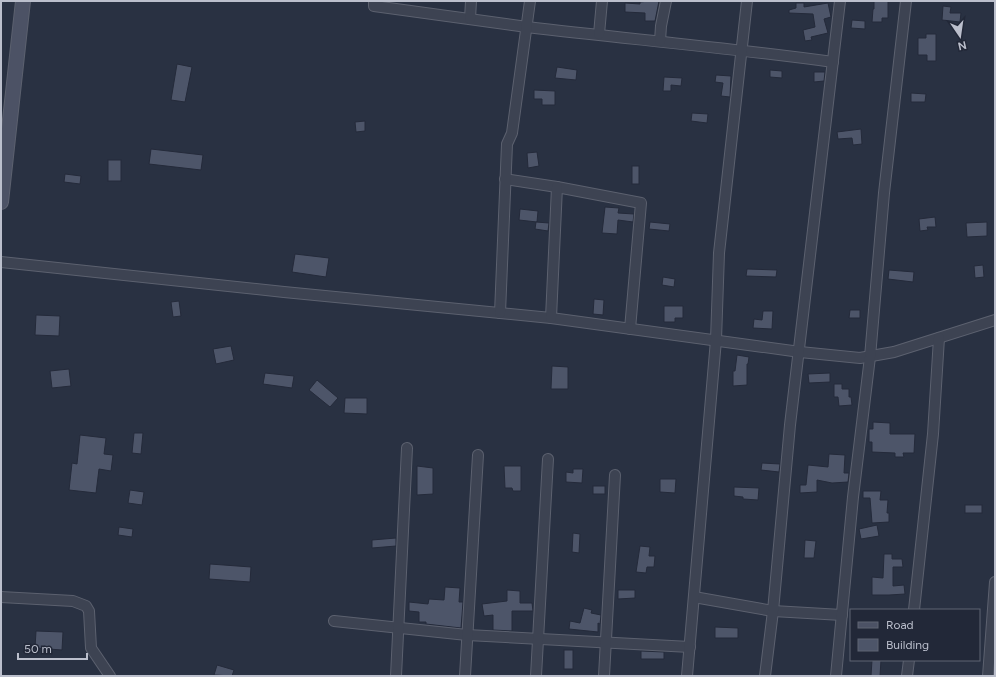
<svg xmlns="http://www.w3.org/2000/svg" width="996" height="677" font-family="Figtree,sans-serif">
<rect width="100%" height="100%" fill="#293142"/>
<g fill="#4d5569" stroke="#242a3a">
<polygon points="649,1 659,1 655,21 645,21 645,13 625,12 625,3 640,4 640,2"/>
<polygon points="874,1 888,1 888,18 882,18 882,22 872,22 873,9 874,9"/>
<polygon points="796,3 804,3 804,7 828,3 831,17 824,19 828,33 811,37 812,40 805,41 803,30 815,27 813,14 789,13 789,10 796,8"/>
<polygon points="943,6 951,7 950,13 961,13 960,22 942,20"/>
<polygon points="852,20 865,21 865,29 851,28"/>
<polygon points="926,34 936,34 936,61 927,61 927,55 918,55 918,38 926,38"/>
<polygon points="177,64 192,67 185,102 171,100"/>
<polygon points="557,67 577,70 576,80 555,78"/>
<polygon points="770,70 782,71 782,78 770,77"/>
<polygon points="814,72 825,72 824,81 814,82"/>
<polygon points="716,75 731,76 730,97 721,96 723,83 715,82"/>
<polygon points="664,77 682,78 681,86 671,85 671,91 663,91"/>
<polygon points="534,90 555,91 555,105 542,105 542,99 534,99"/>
<polygon points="911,93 926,94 925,102 911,102"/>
<polygon points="692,113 708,114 707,123 691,121"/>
<polygon points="365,121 365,131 356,132 355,122"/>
<polygon points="861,129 862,144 853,145 852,138 838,139 837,132"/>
<polygon points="151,149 203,155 201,170 149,164"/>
<polygon points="537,152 539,166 528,168 527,153"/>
<rect x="108" y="160" width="13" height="21"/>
<rect x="632" y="166" width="7" height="18"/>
<polygon points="65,174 81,176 80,184 64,182"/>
<polygon points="605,207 619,208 618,213 634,214 633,222 618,220 617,234 602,233"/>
<polygon points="520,209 538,211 537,222 519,220"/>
<polygon points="935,217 936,227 927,227 928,230 920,231 919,219"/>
<polygon points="536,222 549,223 548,231 535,229"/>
<polygon points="650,222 670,224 669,231 649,229"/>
<polygon points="987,222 987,236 967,237 966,223"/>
<polygon points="295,254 329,258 326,277 292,272"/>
<polygon points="983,265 984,277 975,278 974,266"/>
<polygon points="747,269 777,270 776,277 746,276"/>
<polygon points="889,270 914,272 913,282 888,279"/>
<polygon points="663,277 675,279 674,287 662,285"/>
<polygon points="594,299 604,300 603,315 593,314"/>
<polygon points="179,301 181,316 173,317 171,302"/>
<polygon points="664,306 683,306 683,318 675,318 675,322 664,322"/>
<polygon points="850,310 860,310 860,318 849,318"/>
<polygon points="763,311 773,311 772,329 753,328 754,319 762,320"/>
<polygon points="36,315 60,316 59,336 35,335"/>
<polygon points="231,346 234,360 216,364 213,349"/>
<polygon points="737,355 749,357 748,364 747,364 747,385 733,386 733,371 735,371"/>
<polygon points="552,366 568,367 568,389 551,389"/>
<polygon points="69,369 71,386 52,388 50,371"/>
<polygon points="265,373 294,376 292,388 263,384"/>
<polygon points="830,373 830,382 809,383 808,374"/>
<polygon points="317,380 338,398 330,407 309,390"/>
<polygon points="834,384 842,384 842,389 849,389 849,397 851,397 852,405 839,406 838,397 834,397"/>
<polygon points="345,398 367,398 367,414 344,413"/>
<polygon points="873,422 890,423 890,434 915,434 914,453 903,453 904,457 895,457 895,453 872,452 872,442 869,442 869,429 873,429"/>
<polygon points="134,433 143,433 141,454 132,453"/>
<polygon points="80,435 106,438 104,454 113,455 111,471 99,469 96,493 69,490 72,463 77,464"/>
<polygon points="829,454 845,455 844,473 849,473 848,482 832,483 817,480 817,492 800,493 800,485 806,485 808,465 828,467"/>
<polygon points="762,463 780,464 779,472 761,470"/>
<polygon points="417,466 433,468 433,494 417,495"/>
<polygon points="504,466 521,466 521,491 513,491 512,488 505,488"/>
<polygon points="573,469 583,469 582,483 566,482 566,472 573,473"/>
<polygon points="660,479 676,479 675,493 660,492"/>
<rect x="593" y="486" width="12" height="8"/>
<polygon points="734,487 759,488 758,500 743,499 743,497 734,496"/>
<polygon points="130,490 144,492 142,505 128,503"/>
<polygon points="863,491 881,491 880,500 888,500 887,513 889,513 889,522 872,523 870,498 863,498"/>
<rect x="965" y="505" width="17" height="8"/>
<polygon points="877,525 879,536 861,539 859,529"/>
<polygon points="119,527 133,529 132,537 118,535"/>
<polygon points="573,533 580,534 579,553 572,552"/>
<polygon points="396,538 396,546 372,548 372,540"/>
<polygon points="805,540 816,541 814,558 804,558"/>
<polygon points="640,546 650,547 649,556 655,556 654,567 647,567 646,573 636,572"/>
<polygon points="884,554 892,554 892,559 902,559 903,567 893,567 893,586 904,585 905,594 889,595 872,595 872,577 883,578"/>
<polygon points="210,564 251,567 250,582 209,579"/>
<polygon points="445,587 460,588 459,602 463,602 461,628 426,624 426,622 419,622 419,612 409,611 409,602 428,604 429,599 444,600"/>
<polygon points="507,590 520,591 520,603 532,603 533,611 512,611 512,631 493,630 493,615 484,616 482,604 507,601"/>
<polygon points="618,590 635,590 635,598 618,599"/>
<polygon points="584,608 592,610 591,613 601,615 600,624 598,623 598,632 569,629 570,621 580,623"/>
<polygon points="715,627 738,628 738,638 715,638"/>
<polygon points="36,631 63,632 62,650 35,648"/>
<rect x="564" y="650" width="9" height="19"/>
<polygon points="641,651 664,652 664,659 641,659"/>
<polygon points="872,660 881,660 880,676 871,676"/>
<polygon points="217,665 234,670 232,676 214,675"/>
</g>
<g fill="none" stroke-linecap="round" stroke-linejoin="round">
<defs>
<g id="minor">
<path d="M374,1V6C425,13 476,20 527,27C629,39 731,48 833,62"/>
<polyline points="470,19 471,1"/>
<polyline points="599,34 602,1"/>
<polyline points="660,41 661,26 666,1"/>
<polyline points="505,179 557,187 641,203 630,329"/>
<polyline points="1,262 284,292 551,318 800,352 860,358 894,352 995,320"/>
<polyline points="500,313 507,144 512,133 530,1"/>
<polyline points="551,318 557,187"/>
<polyline points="1,597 73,601 86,606 89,611 91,648 110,676"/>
<polyline points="694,597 773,611 842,615"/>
<polyline points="914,610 933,434 939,338"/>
<polyline points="334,621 467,635 690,647"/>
<polyline points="396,676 407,448"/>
<polyline points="465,676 478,455"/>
<polyline points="536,676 548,459"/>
<polyline points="604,676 615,475"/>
<polyline points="687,676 716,340 719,253 747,1"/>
<polyline points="765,676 773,611 790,425 840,1"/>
<polyline points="836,676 853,497 870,357 884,193 906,1"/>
<polyline points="907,676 909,660"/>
<polyline points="988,676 995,582"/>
</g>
<polyline id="secondary" points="1,202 23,1"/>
</defs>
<use href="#minor" stroke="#5c616f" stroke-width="12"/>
<use href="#secondary" stroke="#5c616f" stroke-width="16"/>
<use href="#minor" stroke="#3d4352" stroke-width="10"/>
<use href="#secondary" stroke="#4c5265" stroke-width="14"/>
</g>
<rect width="996" height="677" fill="none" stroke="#bbbfcc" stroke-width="4"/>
<rect x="850" y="609" width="130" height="52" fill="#222838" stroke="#5f6473"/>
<rect x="858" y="622" width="20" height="6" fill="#4c5265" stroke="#5f6473"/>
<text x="886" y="629" font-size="12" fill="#bbbfcc">Road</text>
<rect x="858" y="639" width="20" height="12" fill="#4d5569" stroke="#5f6473"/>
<text x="886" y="649" font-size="12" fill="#bbbfcc">Building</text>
<g transform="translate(960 36) rotate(167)" stroke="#222838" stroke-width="3" paint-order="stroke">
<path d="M0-3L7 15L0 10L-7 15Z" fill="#bbbfcc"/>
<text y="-6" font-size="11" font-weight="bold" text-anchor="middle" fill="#bbbfcc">N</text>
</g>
<path d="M18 653v6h69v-6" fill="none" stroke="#bbbfcc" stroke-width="2"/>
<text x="24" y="653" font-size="12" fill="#bbbfcc" stroke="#222838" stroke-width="3" paint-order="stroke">50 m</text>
</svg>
